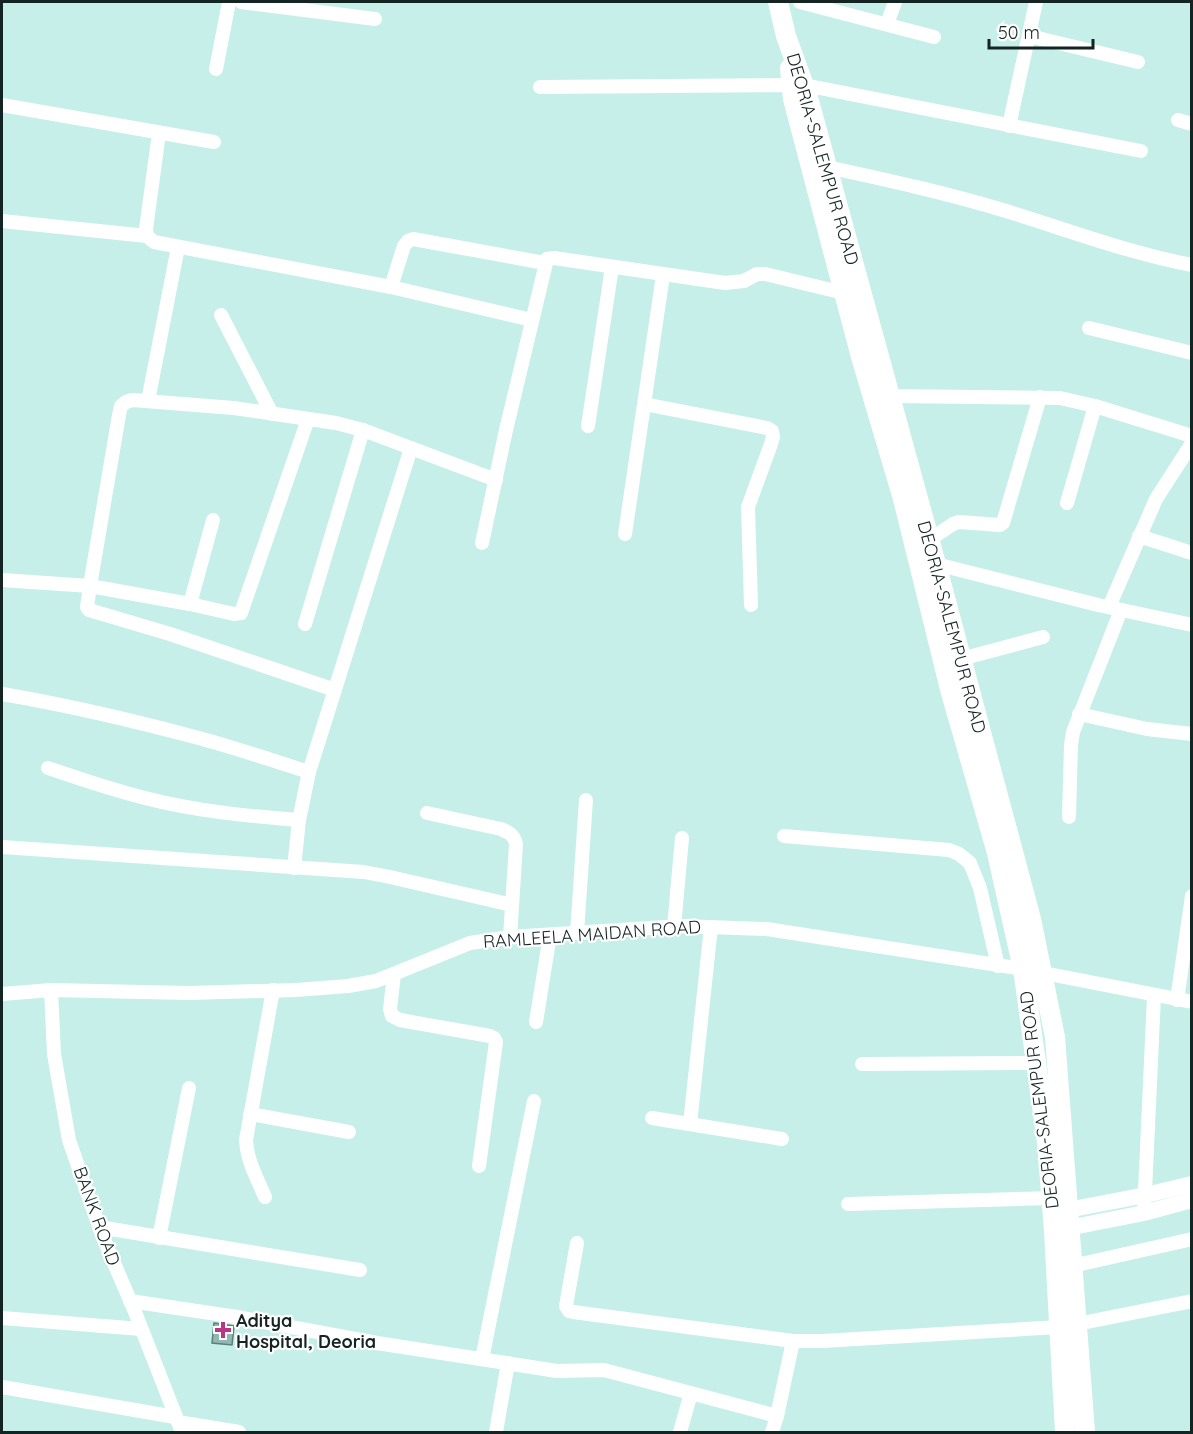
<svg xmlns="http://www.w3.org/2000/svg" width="1193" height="1434" font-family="Quicksand,sans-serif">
<rect width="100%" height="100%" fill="#c5efe8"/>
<polygon fill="#91b9b2" stroke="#5a807a" stroke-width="1.5" points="214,1323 234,1326 232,1345 212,1343"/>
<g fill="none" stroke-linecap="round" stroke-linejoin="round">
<g stroke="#fff" stroke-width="14">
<polyline points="241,2 375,19"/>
<polyline points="800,2 934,37"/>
<polyline points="887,24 895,2"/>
<polyline points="1029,36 1138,62"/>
<polyline points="216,69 229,2"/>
<polyline points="540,87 804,85 1141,151"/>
<polyline points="2,105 214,142"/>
<polyline points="1178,120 1192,124"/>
<polyline points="1009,126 1036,2"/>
<polyline points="159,133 146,229 147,236 154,242 391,287 532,320"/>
<path d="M827,167C887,180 947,193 1006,211C1068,230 1128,253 1192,265"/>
<polyline points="2,221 147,236"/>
<polyline points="391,287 404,246 408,241 413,239 545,263"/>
<polyline points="221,315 272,414"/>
<polyline points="1089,328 1192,353"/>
<polyline points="890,396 1060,398 1095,406 1192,436"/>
<polyline points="148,401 178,247"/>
<polyline points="644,404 767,428 772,431 773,437 771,444 748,507 751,605"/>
<polyline points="588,426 612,267"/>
<polyline points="1067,503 1095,406"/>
<polyline points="625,534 663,275"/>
<polyline points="1139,536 1192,553"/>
<polyline points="929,540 953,524 959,522 1000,525 1003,523 1040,397"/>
<polyline points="482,543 506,430 547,259 554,258 725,283 744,281 757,274 765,274 844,293"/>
<polyline points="936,564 1098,605 1192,625"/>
<polyline points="2,580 90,586 190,604 234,614 241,613 308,419"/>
<polyline points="190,604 213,520"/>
<polyline points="1109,607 1156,499 1192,443"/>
<polyline points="305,624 363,430"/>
<polyline points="961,659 1043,637"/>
<polyline points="335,690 170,634 89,610 87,607 90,586 119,415 121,406 126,402 132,400 234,408 336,423 363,430 496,480"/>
<path d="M2,694C67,705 131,720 195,737C233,747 271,760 309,772"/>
<polyline points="1079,714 1147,729 1192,734"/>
<path d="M48,768C80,779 112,790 145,798C195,811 247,816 299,820"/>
<path d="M427,813L501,829C510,833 514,835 516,844L510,937"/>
<polyline points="1069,817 1071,745 1073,732 1121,610"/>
<polyline points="784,836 949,850 959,854 970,863 980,888 998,966"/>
<polyline points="2,847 364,872 390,877 512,905"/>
<polyline points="294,868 299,820 309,772 411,448"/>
<polyline points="674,927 682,838"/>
<polyline points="577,933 586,800"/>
<polyline points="394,974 390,1009 392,1016 400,1020 490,1036 494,1038 496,1042 479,1166"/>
<polyline points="51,990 54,1054 69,1140 102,1235 135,1312 182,1432"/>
<polyline points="2,994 51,990 189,993 296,990 348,986 376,981 470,943 510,937 681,926 767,929 1023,969 1192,1002"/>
<polyline points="1177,1000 1192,896"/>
<polyline points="536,1022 550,935"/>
<polyline points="862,1064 1036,1063"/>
<polyline points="250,1114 349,1132"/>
<polyline points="652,1118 782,1139"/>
<polyline points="690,1124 711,927"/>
<path d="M265,1197C257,1178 247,1161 246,1140L273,990"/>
<polyline points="848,1204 1052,1198"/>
<polyline points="1144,1213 1154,996"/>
<polyline points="99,1227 360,1270"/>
<polyline points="159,1238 189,1088"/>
<polyline points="577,1243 566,1306 569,1311 573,1312 793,1341 822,1341 1059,1327"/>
<polyline points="1072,1266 1192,1239"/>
<polyline points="130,1301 237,1317 377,1343 557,1371 604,1370 777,1416"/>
<polyline points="2,1318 141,1329"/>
<polyline points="1077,1324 1192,1301"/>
<polyline points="482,1359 534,1101"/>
<polyline points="2,1387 175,1417"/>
<polyline points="178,1422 239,1432"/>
<polyline points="496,1432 508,1363"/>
<polyline points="680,1432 691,1393"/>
<polyline points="772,1432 777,1416 793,1341"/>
</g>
<g stroke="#fff" stroke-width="16">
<polyline points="1057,1212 1146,1195 1192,1184"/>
<polyline points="1058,1230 1144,1213 1192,1200"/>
</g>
<g stroke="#fff" stroke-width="20">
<polyline points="778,2 786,36 807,94 936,564 1031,919 1055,1037 1085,1432"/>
<polyline points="790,68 793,99 861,357 903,499 951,693 997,853 1023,969 1047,1142 1054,1231 1065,1432"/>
</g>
</g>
<path fill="#b73784" stroke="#fff" stroke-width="2" d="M220 1321h6v6h6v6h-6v6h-6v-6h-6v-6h6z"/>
<g text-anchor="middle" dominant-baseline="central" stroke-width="4.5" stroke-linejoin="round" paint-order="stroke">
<g font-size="18" fill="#142422" stroke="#fff">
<text transform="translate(823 159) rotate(74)">DEORIA-SALEMPUR ROAD</text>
<text transform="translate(952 627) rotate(75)">DEORIA-SALEMPUR ROAD</text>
<text transform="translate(592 934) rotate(-4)">RAMLEELA MAIDAN ROAD</text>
<text transform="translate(1039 1100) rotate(-97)">DEORIA-SALEMPUR ROAD</text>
<text transform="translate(97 1216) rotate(70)">BANK ROAD</text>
</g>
<g font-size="18" font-weight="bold" fill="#142422" stroke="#fff" text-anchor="start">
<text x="236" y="1320">Aditya<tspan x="236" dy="21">Hospital, Deoria</tspan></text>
</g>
</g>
<rect width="1193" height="1434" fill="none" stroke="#142422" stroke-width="6"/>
<path d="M989 39v9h104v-9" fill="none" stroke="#142422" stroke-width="3"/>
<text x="998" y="39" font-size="18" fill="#142422" stroke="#ffffff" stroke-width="4.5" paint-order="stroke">50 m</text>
</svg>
